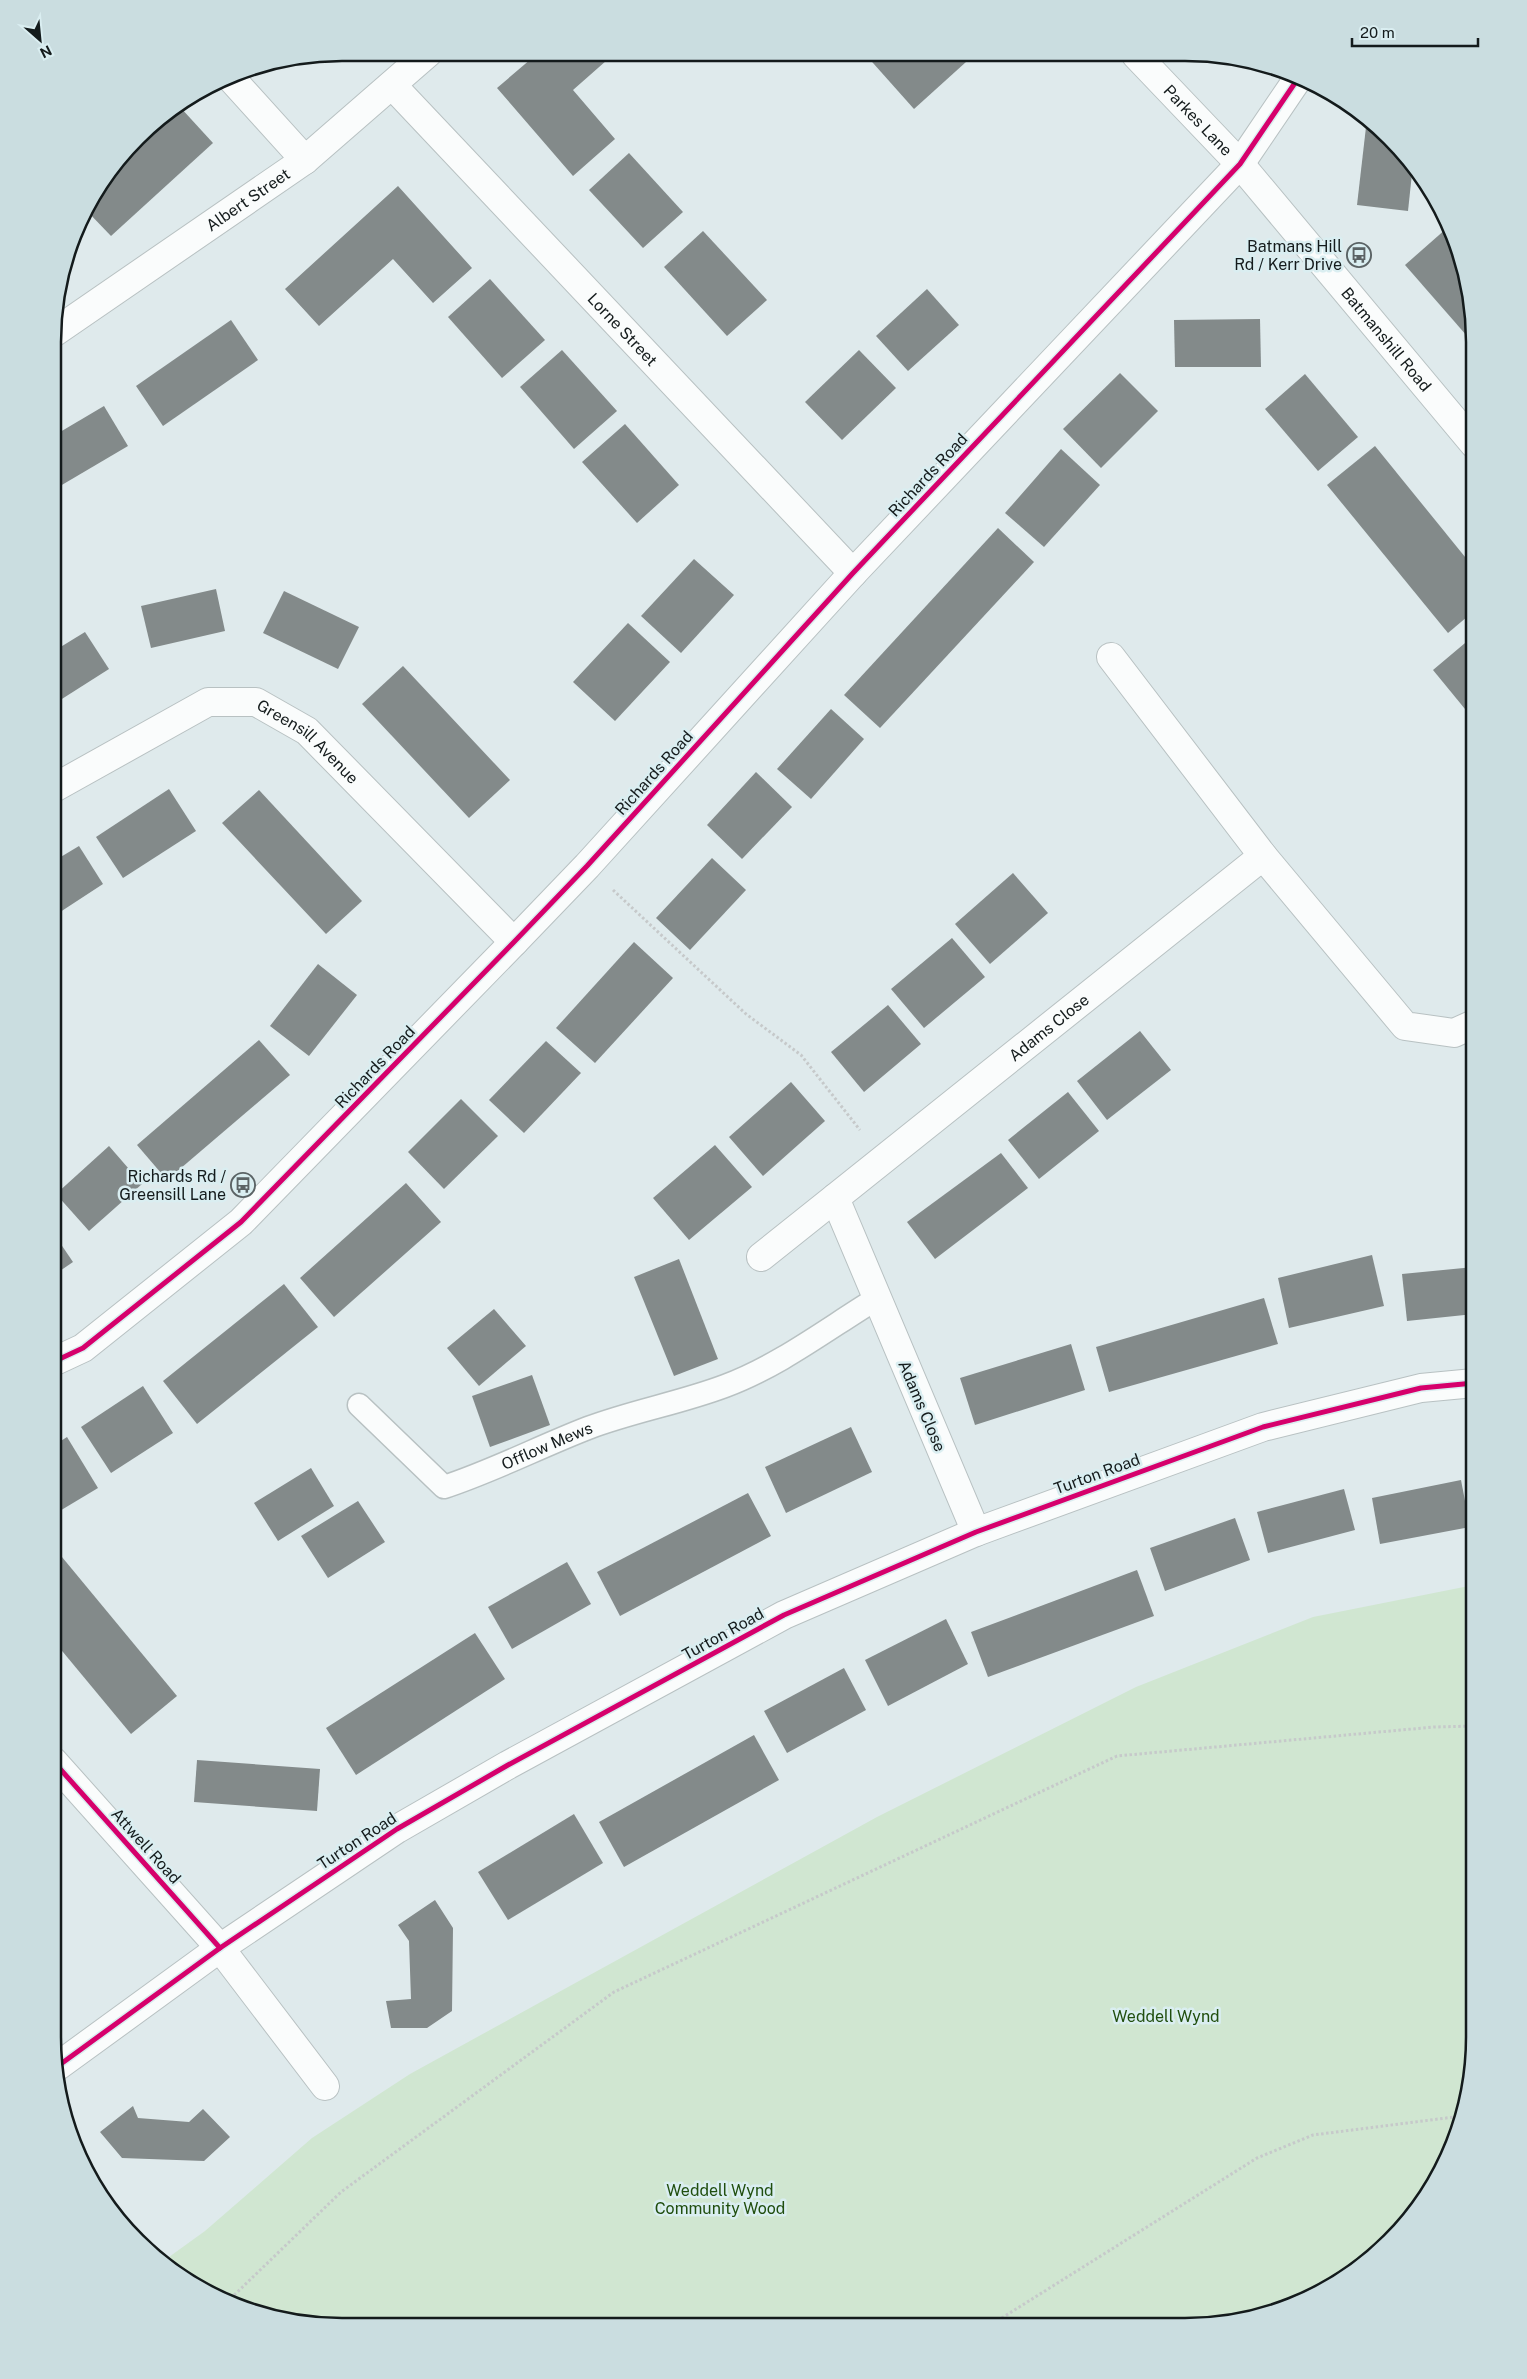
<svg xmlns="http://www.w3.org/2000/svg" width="1527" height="2379" font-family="'Public Sans',sans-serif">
<rect width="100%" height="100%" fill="#dfeaec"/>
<polygon fill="#d0e6d1" points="1474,1585 1474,2056 1459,2130 1426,2198 1376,2255 1296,2304 1185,2326 305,2324 232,2305 162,2262 205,2231 312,2138 410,2074 877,1817 1136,1687 1313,1617"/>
<g fill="#838a8a">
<polygon points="538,53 615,53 573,90 615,139 573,176 497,88"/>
<polygon points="865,54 959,54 966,62 914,109"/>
<polygon points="180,107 213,143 111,236 86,210 151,125"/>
<polygon points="1366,127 1377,128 1413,164 1408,211 1357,205"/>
<polygon points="629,153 683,212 643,248 589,190"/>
<polygon points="398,186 472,268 433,303 393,259 319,326 285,289"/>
<polygon points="1447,228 1453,234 1474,344 1405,265"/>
<polygon points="703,231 767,300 727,336 664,267"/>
<polygon points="490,279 545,340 502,378 448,317"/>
<polygon points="927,289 959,325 908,371 876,336"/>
<polygon points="1260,319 1261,367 1175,367 1174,320"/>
<polygon points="231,320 258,360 163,426 136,386"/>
<polygon points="562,350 617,411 574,449 520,387"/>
<polygon points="859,350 896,388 842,440 805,402"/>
<polygon points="1120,373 1158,411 1101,468 1063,429"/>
<polygon points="1305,374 1358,437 1318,471 1265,409"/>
<polygon points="104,406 128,446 55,489 55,435"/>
<polygon points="625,424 679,485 637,523 582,462"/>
<polygon points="1375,446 1474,568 1474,611 1448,633 1327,485"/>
<polygon points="1061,449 1100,485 1044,547 1005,513"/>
<polygon points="998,528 1034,562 880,728 844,695"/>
<polygon points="694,559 734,595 681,653 641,616"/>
<polygon points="216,589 225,631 151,648 141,606"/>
<polygon points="284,591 359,627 338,669 263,633"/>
<polygon points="628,623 670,662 615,721 573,682"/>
<polygon points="85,632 109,669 54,704 54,651"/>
<polygon points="1471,638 1474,642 1474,720 1433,670"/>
<polygon points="403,666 510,780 469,818 362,704"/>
<polygon points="831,709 864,739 811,799 777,769"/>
<polygon points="756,772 792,807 742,859 707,825"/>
<polygon points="169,789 196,831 123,878 96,837"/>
<polygon points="259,790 362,901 326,934 222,823"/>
<polygon points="79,846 103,884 54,916 54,861"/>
<polygon points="712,858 746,890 690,950 656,918"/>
<polygon points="1013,873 1048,913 990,964 955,924"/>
<polygon points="952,938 985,977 924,1028 891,989"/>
<polygon points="634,942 673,978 595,1063 556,1028"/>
<polygon points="318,964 357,995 309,1056 270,1026"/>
<polygon points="888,1005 921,1044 864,1092 831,1052"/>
<polygon points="1140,1031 1171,1070 1107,1120 1077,1081"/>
<polygon points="259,1040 290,1075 167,1180 137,1145"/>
<polygon points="546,1041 581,1073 524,1133 489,1100"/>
<polygon points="791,1082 825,1121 763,1176 729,1137"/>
<polygon points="1068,1092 1099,1131 1039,1179 1008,1140"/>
<polygon points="461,1099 498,1136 444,1189 408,1152"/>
<polygon points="715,1145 752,1187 689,1240 653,1198"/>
<polygon points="109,1146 142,1184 89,1231 56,1194"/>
<polygon points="1001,1153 1028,1188 935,1259 907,1222"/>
<polygon points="406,1183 441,1222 334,1317 300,1278"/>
<polygon points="54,1234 73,1262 54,1275"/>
<polygon points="1372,1255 1384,1306 1289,1328 1278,1278"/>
<polygon points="679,1259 718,1359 674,1376 634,1277"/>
<polygon points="1474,1267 1474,1314 1407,1321 1402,1274"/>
<polygon points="284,1284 318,1327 197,1424 163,1381"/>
<polygon points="1264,1298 1278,1344 1109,1392 1096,1347"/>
<polygon points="494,1309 526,1346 479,1386 447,1348"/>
<polygon points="1071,1344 1085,1390 975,1425 960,1378"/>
<polygon points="532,1375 550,1425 490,1447 472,1396"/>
<polygon points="143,1386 173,1433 111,1473 81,1427"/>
<polygon points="851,1427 872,1472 786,1513 765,1467"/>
<polygon points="67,1437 98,1488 53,1515 53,1446"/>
<polygon points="311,1468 334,1506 278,1541 254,1503"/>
<polygon points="1461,1480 1470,1527 1380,1544 1372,1498"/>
<polygon points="1344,1489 1355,1530 1268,1553 1257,1512"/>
<polygon points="748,1493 771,1536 620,1616 597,1572"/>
<polygon points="358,1501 385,1542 328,1578 301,1536"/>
<polygon points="1235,1518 1250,1560 1165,1591 1150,1548"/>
<polygon points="57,1551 177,1696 131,1734 53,1640 53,1555"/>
<polygon points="567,1562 591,1604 512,1649 488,1607"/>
<polygon points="1137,1570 1154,1616 988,1677 971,1632"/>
<polygon points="946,1619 968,1664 888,1706 865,1660"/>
<polygon points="475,1633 505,1679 356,1775 326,1728"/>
<polygon points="844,1668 866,1710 787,1753 764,1711"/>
<polygon points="754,1735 779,1780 624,1867 599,1822"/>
<polygon points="197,1760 320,1769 317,1811 194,1802"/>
<polygon points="574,1814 603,1863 508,1920 478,1872"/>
<polygon points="435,1900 453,1928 452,2011 427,2028 391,2028 386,2001 411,1999 409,1941 398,1925"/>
<polygon points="133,2106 138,2118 189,2122 203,2109 230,2137 204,2161 122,2158 100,2132"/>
</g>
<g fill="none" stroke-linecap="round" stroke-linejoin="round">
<defs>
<g id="lane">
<path id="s1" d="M359,1405L444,1487C493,1471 539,1447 588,1428C633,1411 680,1403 725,1386C779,1366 827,1329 876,1299"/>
</g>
<g id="street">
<path id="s2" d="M1136,55L1240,164L1474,444"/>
<polyline points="229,76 305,160"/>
<path id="s3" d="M392,85L853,573"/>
<path id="s4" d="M55,332L305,160L428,53"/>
<polyline points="1111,657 1263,856 1405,1026 1454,1033 1474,1024"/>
<path id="s5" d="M54,788L208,702H256L307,731L514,942"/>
<polyline points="761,1257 835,1198"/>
<polyline points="53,1362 83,1348 241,1222 514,942 587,866 853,573 1240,164 1299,77"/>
<path id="s6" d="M976,1532L835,1198L1263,856"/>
<polyline points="53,1761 220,1948 325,2086"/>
<polyline points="58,2066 220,1948 397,1829 508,1765 784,1615 976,1532 1263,1427 1421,1388 1474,1383"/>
</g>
</defs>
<use href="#lane" stroke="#b8c1c2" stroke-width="25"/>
<use href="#street" stroke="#b8c1c2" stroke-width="30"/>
<g stroke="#c6c9ca" stroke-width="3" stroke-dasharray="2.5 2.5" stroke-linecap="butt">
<polyline points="613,890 746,1014 801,1055 860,1130"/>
<polyline points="227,2302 341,2192 614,1992 1117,1756 1434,1727 1474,1726"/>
<polyline points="989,2326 1257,2158 1313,2135 1462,2116"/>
</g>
<use href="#lane" stroke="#fafcfc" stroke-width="22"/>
<use href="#street" stroke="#fafcfc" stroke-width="28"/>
<defs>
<g id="cycleway">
<polyline points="53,1362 83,1348 241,1222 514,942 587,866 853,573 1240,164 1299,77"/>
<polyline points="53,1761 220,1948"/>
<polyline points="58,2066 220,1948 397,1829 508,1765 784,1615 976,1532 1263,1427 1421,1388 1474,1383"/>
</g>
</defs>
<use href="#cycleway" stroke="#daeef1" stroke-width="8"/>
<use href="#cycleway" stroke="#d6006c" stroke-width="5"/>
</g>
<defs>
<symbol id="bus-ring" viewBox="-11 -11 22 22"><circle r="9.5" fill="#daeef1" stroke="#5b6365" stroke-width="1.5"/><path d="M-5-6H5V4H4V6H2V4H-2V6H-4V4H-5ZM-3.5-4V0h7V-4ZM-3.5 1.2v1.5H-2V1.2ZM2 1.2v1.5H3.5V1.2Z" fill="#5b6365"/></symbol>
</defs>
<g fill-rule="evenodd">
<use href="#bus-ring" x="1345" y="241" width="28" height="28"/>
<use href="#bus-ring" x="229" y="1171" width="28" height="28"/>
</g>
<g text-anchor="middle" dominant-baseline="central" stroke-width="5" stroke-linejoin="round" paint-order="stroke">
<g font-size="16" fill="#141b1c" stroke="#daeef1">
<text stroke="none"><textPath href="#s2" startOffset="90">Parkes Lane</textPath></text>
<text stroke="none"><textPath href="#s4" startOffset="234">Albert Street</textPath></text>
<text stroke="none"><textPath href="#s3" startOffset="336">Lorne Street</textPath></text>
<text stroke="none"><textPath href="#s2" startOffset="379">Batmanshill Road</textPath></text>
<text transform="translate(928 475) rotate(-47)">Richards Road</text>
<text stroke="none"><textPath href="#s5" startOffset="290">Greensill Avenue</textPath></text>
<text transform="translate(654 773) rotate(-48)">Richards Road</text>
<text stroke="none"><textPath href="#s6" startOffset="636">Adams Close</textPath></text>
<text transform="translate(375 1067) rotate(-46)">Richards Road</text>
<text transform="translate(922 1406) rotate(67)">Adams Close</text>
<text stroke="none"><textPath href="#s1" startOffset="229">Offlow Mews</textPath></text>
<text transform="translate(1097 1474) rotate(-20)">Turton Road</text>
<text transform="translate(723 1634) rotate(-29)">Turton Road</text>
<text transform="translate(357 1841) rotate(-33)">Turton Road</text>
<text transform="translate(146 1846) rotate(48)">Attwell Road</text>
</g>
<g font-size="16" fill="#141b1c" stroke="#daeef1" text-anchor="end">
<text x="1342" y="246">Batmans Hill<tspan x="1342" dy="18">Rd / Kerr Drive</tspan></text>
<text x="226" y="1176">Richards Rd /<tspan x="226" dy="18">Greensill Lane</tspan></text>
</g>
<g font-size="16" fill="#204e0e" stroke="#daeef1">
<text x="1166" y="2016">Weddell Wynd</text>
<text x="720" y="2190">Weddell Wynd<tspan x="720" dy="18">Community Wood</tspan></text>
</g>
</g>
<path d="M0 0H1527V2379H0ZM342 61H1185A281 281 0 0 1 1466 342V2037A281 281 0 0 1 1185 2318H342A281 281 0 0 1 61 2037V342A281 281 0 0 1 342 61Z" fill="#cadde0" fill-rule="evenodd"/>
<path fill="none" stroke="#141b1c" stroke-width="2.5" d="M342 61H1185A281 281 0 0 1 1466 342V2037A281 281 0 0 1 1185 2318H342A281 281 0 0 1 61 2037V342A281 281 0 0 1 342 61Z"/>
<g transform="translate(40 40) rotate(153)" stroke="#daeef1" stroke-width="4" paint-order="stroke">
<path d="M0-4L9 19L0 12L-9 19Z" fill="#141b1c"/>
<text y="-8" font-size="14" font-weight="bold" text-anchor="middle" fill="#141b1c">N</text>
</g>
<path d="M1352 38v8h126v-8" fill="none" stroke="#141b1c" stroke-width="2.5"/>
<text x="1360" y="38" font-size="15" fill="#141b1c" stroke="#daeef1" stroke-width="4" paint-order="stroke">20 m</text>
</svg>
